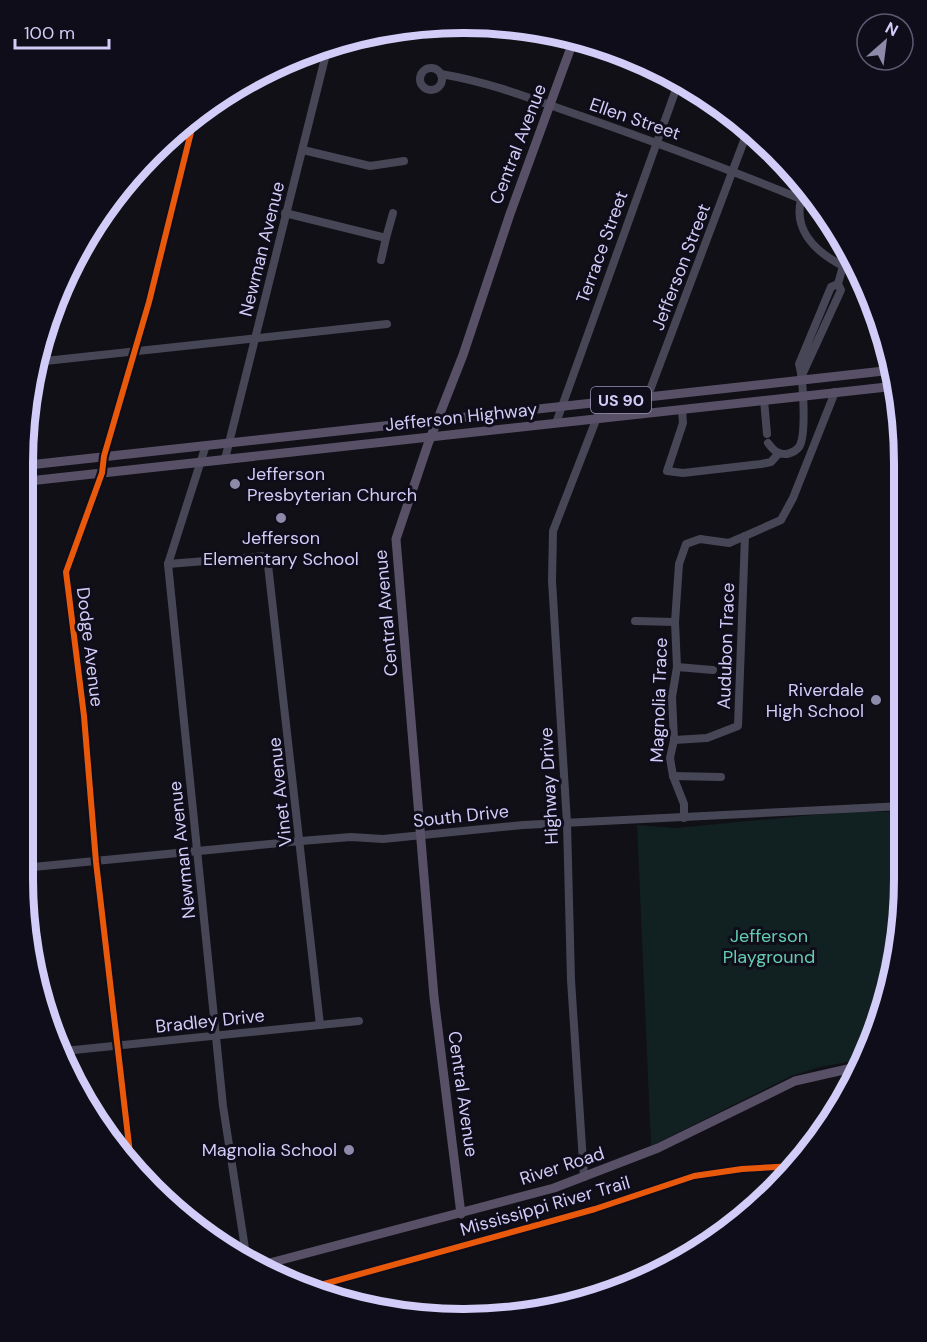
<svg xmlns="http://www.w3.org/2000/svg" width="927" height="1342" font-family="'DM Sans',sans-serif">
<rect width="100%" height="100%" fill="#111016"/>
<polygon fill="#112020" points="845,812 903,812 904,879 896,965 871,1048 865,1059 820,1067 791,1076 651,1146 637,825 675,828"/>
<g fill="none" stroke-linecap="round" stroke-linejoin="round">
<g stroke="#474656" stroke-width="8">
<circle cx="431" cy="79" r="11"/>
<path d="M441,74C493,83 532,99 581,116C655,142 728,169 801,199"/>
<polyline points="303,150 370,166 404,161"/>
<path d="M804,191C789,227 814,251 843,266"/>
<polyline points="285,213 386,238 393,213"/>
<polyline points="381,260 386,238"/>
<polyline points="838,284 843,266 854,261"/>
<polyline points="36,362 387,324"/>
<polyline points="764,400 767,434"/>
<polyline points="682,410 683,423 667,471 683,473 761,464 771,462 779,453"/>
<polyline points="641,414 748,130"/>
<polyline points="556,423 679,81"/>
<path d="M768,443C773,450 778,455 787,454C791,453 796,451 799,447C807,435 803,378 799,364L831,287L838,284L841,290L802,375"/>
<polyline points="206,445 168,564 223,1106 246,1255"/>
<polyline points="225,459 328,46"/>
<polyline points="168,564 267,556 320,1025"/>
<polyline points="635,621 675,622 677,667 672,697 674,740 670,758 673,776 684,804 684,818"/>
<polyline points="675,622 679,564 686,544 700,539 729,543 781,520 793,498 835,392"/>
<polyline points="677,667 713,670"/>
<polyline points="674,740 707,738 738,726 745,536"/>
<polyline points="673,776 721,777"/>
<polyline points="23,868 301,841 351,837 383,839 523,825 903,806"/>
<polyline points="64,1051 359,1021"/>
<polyline points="131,1162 96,862 84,716 66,572 102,473 104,456 149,302 195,116"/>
<polyline points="584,1177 571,980 567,823 552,581 553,531 603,402"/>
</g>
<g stroke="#585067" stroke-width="9">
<polyline points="29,465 893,370"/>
<polyline points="29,481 896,386"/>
<polyline points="461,1214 434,997 396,539 428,444 463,355 510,214 574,39"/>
<polyline points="262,1265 554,1188 658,1148 795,1081 861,1066"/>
</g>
<defs>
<g id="cycleway">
<polyline points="131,1162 96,862 84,716 66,572 102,473 104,456 149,302 195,116"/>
<polyline points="306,1289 595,1209 694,1176 742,1169 795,1166"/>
</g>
</defs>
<use href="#cycleway" stroke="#0f0d19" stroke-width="10"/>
<use href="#cycleway" stroke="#e8590c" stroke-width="6"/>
</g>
<g fill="#8e8aa9" stroke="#0f0d19" stroke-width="2">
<circle cx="235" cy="484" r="6"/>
<circle cx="281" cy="518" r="6"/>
<circle cx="876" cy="700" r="6"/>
<circle cx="349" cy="1150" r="6"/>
</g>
<g text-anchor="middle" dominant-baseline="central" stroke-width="6" stroke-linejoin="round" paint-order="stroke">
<rect fill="#0f0d19" stroke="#9793b5" stroke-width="1.5" x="591" y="387" width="60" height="26" rx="4.5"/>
<g font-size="16" font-weight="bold" fill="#d1ccf8">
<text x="621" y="400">US 90</text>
</g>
<g font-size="18" fill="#d1ccf8" stroke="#0f0d19">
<text transform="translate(635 119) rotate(19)">Ellen Street</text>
<text transform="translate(518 144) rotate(-69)">Central Avenue</text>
<text transform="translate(602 247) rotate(-70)">Terrace Street</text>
<text transform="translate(262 249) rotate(-76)">Newman Avenue</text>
<text transform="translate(681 267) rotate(-69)">Jefferson Street</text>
<text transform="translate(461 417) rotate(-6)">Jefferson Highway</text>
<text transform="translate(386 613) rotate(-95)">Central Avenue</text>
<text transform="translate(726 646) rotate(-88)">Audubon Trace</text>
<text transform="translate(90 647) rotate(83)">Dodge Avenue</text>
<text transform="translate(659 700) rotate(-88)">Magnolia Trace</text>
<text transform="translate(549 786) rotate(-93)">Highway Drive</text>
<text transform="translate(280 792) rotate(-96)">Vinet Avenue</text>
<text transform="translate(461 816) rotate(-6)">South Drive</text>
<text transform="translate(182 850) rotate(-96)">Newman Avenue</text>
<text transform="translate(210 1021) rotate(-6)">Bradley Drive</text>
<text transform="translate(463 1094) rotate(82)">Central Avenue</text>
<text transform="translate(562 1166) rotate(-18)">River Road</text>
<text transform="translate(545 1206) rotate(-16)">Mississippi River Trail</text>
</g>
<g font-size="18" fill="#d1ccf8" stroke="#0f0d19" text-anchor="end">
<text x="247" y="474" text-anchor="start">Jefferson<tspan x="247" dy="21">Presbyterian Church</tspan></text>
<text x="281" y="538" text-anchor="middle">Jefferson<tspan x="281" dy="21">Elementary School</tspan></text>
<text x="864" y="690">Riverdale<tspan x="864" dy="21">High School</tspan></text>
<text x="337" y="1150">Magnolia School</text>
</g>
<g font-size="18" fill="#63ccb2" stroke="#0f0d19">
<text x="769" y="936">Jefferson<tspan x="769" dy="21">Playground</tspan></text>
</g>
</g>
<path d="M0 0H927V1342H0ZM463 33H464A430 430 0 0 1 894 463V879A430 430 0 0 1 464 1309H463A430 430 0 0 1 33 879V463A430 430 0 0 1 463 33Z" fill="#0f0d19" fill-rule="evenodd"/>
<path fill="none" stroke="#d1ccf8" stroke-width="8" d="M463 33H464A430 430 0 0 1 894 463V879A430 430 0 0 1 464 1309H463A430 430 0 0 1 33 879V463A430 430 0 0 1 463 33Z"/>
<g transform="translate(885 42) rotate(28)"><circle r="28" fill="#0f0d19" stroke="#5d5972" stroke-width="1.5"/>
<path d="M0-4.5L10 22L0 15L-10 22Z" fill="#8e8aa9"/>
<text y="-9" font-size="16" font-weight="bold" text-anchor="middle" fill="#d1ccf8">N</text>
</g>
<path d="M15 39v9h94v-9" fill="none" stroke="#d1ccf8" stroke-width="3"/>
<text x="24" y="39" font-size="18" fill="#d1ccf8" stroke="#0f0d19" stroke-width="4.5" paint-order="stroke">100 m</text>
</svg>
